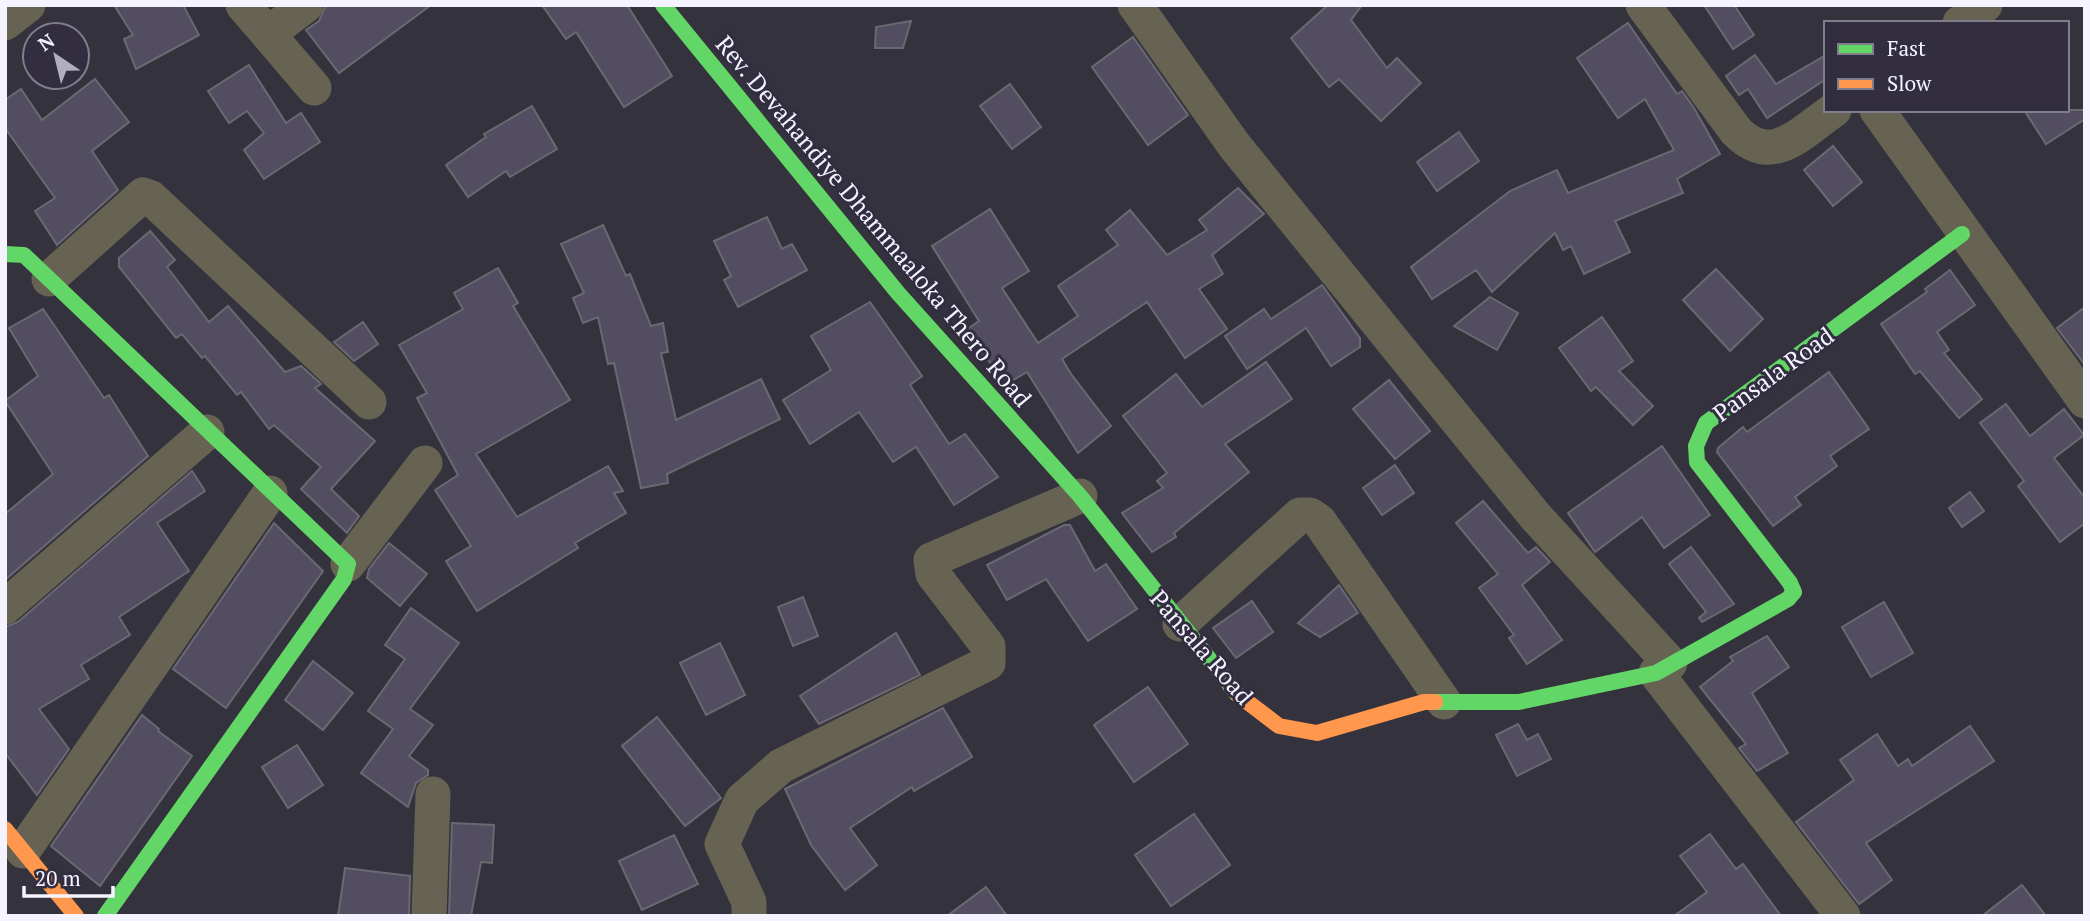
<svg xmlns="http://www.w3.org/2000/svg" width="2090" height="921" font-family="'PT Serif',serif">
<rect width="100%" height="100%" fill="#34323c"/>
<g fill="#524d60" stroke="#6a6971" stroke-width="2">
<polygon points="114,5 183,5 199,35 136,69 124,39 133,35"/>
<polygon points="326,5 431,5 339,73 306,30 319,21"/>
<polygon points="542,5 627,5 672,76 624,107 576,32 566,39"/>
<polygon points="1328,5 1362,5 1351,20 1387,68 1397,58 1421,83 1381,121 1339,79 1329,87 1291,38"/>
<polygon points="1704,5 1734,5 1754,35 1733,49"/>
<polygon points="911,21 903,48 875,48 876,27"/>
<polygon points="1628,23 1677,94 1682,91 1694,108 1720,154 1677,179 1683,193 1615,221 1630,252 1584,274 1571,246 1563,250 1555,233 1492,292 1476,270 1432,299 1411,267 1510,191 1557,170 1568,193 1674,150 1645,99 1618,118 1577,58"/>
<polygon points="1133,37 1188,115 1148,145 1092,67"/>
<polygon points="1755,55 1776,84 1826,55 1826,79 1767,118 1748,89 1739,95 1726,76"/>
<polygon points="249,65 286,123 301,113 320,142 264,179 244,150 264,133 247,111 229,123 208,91"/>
<polygon points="95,79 129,122 92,151 118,190 57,245 35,211 55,198 5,128 5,100 21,89 42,120"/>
<polygon points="1010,84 1041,127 1012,149 980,106"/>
<polygon points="532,106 557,149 510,177 506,171 468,197 446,165 486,137 484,134"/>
<polygon points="2024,110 2085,110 2085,119 2046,144"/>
<polygon points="1459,132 1479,161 1437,191 1417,162"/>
<polygon points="1833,146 1862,182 1833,206 1804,170"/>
<polygon points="1238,188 1264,214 1212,255 1223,274 1199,289 1227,329 1185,358 1147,302 1062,359 1071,374 1111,426 1078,453 1027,372 1008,383 963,332 979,321 932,246 990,209 1029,271 1002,288 1038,343 1078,316 1058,286 1118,245 1106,230 1130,210 1167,255 1207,230 1199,220"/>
<polygon points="767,217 782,249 792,244 807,270 738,307 724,280 731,276 714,241"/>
<polygon points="603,225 626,276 630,274 651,326 663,323 668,352 661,353 676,420 761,379 780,419 667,474 668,483 641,488 614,363 608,364 598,317 583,323 573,298 584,293 561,244"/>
<polygon points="150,231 175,260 167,267 209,322 228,306 285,372 301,366 321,384 315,388 375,441 331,489 359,516 347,533 301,489 321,467 274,425 269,429 241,392 237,395 205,356 202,358 182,334 176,338 119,267 119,258"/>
<polygon points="498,268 518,303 513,306 570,400 476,454 517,517 608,466 623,491 614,493 626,513 575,543 578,548 477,611 446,561 471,546 435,490 458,475 417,398 427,393 399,345 463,309 454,293"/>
<polygon points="1716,269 1763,319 1730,351 1683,300"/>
<polygon points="1950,270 1975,305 1937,332 1949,350 1944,353 1982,399 1959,418 1920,371 1915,374 1881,324 1927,292 1925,289"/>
<polygon points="1322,285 1360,338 1360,347 1331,366 1306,328 1247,369 1225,336 1264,309 1271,319"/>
<polygon points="1490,297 1518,313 1497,350 1454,326"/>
<polygon points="870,302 922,376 910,385 949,444 965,434 998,477 954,505 916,447 893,462 859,412 810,444 783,400 831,370 811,336"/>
<polygon points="2085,307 2085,365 2057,328"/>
<polygon points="43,309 104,398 109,395 148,456 5,580 5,514 53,474 5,401 38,376 9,328"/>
<polygon points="1602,317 1633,361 1619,371 1653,406 1633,425 1596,387 1591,391 1559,348"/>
<polygon points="363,322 378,344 354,361 334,342"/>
<polygon points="1266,362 1292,399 1225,444 1249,472 1174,533 1176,537 1152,552 1122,513 1163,488 1157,481 1167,473 1123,416 1176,374 1202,407"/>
<polygon points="1829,372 1869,429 1830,456 1837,466 1795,497 1801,505 1773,526 1717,452 1718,448 1743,427 1747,432"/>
<polygon points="1389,380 1430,431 1395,459 1353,409"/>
<polygon points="2006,404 2030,436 2064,409 2084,435 2054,458 2085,498 2085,523 2060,542 2018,486 2024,481 1980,423"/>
<polygon points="1662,446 1710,515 1664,548 1642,517 1595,552 1568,513"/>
<polygon points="1395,465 1414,493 1382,515 1363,488"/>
<polygon points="192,471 205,491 157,523 189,571 119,617 130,635 81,665 89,679 39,709 69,749 37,795 5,753 5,627 18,622"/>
<polygon points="1970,492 1984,511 1962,527 1949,508"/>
<polygon points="1483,501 1528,553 1536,547 1550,562 1522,585 1562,640 1527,664 1509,638 1514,635 1479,588 1498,574 1456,523"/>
<polygon points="274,523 323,571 226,708 173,669"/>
<polygon points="1064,525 1070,525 1095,571 1106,564 1137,609 1088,641 1046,579 1007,600 987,565"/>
<polygon points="389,543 427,574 400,606 367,578 369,569"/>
<polygon points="1691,547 1734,604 1702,622 1699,618 1706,612 1669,564"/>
<polygon points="1339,585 1358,613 1320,637 1298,623"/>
<polygon points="803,597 818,636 793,646 778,607"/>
<polygon points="1252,601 1273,632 1236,658 1213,628"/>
<polygon points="1884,602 1913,653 1871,677 1842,627"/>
<polygon points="411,608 459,643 410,709 433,725 409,756 428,770 428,775 416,783 408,807 361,773 393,729 368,711 405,659 385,645"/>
<polygon points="896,633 920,675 819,724 800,696"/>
<polygon points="1767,636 1789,667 1752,693 1788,753 1757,771 1739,748 1746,744 1700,687 1733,661 1730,657"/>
<polygon points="720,643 745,695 706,715 680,663"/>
<polygon points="313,661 353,693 323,730 285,700"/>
<polygon points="1148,687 1188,744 1134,782 1094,725"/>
<polygon points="943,708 972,757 914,791 912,787 850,828 877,865 845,890 811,845 785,789"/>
<polygon points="142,715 159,729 158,731 192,756 100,886 51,846"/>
<polygon points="657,717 721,798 685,826 622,746"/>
<polygon points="1518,724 1527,740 1538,734 1551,759 1517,776 1496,735"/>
<polygon points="1970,726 1994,761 1866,843 1892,880 1859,904 1796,822 1854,780 1840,760 1877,734 1898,766 1908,759 1912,766"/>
<polygon points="297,745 323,785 288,808 262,767"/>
<polygon points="1194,814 1230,865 1171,906 1135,855"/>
<polygon points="452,823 494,825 492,863 481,862 471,916 449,916"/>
<polygon points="1710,834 1736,869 1743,864 1781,916 1674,916 1707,892 1680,856"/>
<polygon points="674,835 698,884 642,910 619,861"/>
<polygon points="345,868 410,876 409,916 338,916"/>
<polygon points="2022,885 2046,916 1982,916"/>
<polygon points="986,887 1007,916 947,916"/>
</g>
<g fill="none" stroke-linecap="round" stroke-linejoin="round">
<g stroke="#676353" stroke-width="35">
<polyline points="243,5 314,88"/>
<polyline points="1135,5 1234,145 1417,371 1536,517 1670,663"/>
<path d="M1643,5L1736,131C1772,168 1800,133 1834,110"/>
<polyline points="5,23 28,5"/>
<polyline points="1960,23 1985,5"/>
<polyline points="268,34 306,5"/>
<polyline points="1877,110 2085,401"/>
<polyline points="49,279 143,195 151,198 369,402"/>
<polyline points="348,564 425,463"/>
<polyline points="5,607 207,432"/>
<polyline points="1180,624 1300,515 1310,515 1319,521 1444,702"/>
<polyline points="1656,673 1843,916"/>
<polyline points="23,851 270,493"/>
<polyline points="429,916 433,794"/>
<polyline points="749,916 749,902 722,844 742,800 781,766 988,663 988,646 933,574 931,560 1080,496"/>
</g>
<g stroke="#63d668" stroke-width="16">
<polyline points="663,5 898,293 1080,496 1237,694"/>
<polyline points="5,254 24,255 348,564 344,579 105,916"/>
<polyline points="1435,702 1519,702 1656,673 1788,599 1794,592 1790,583 1697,462 1696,446 1706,423 1962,234"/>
</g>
<g stroke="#ff974d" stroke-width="16">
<polyline points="1237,694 1279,726 1317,733 1424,702 1435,702"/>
<polyline points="5,829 76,916"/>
</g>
</g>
<g text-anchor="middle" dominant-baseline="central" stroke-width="6" stroke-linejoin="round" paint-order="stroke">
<g font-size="24" fill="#f5f3ff" stroke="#322e40">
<text transform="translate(874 221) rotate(50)">Rev. Devahandiye Dhammaaloka Thero Road</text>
<text transform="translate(1773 374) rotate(-36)">Pansala Road</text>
<text transform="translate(1202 647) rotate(49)">Pansala Road</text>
</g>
</g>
<rect width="2090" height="921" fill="none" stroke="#f5f3ff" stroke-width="14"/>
<rect x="1824" y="21" width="245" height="91" fill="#322e40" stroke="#807d8c" stroke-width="2"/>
<rect x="1838" y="44" width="35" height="10" fill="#63d668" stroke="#807d8c" stroke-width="2"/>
<text x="1887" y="56" font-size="21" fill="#f5f3ff">Fast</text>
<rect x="1838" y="79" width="35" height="10" fill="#ff974d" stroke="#807d8c" stroke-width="2"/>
<text x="1887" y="91" font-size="21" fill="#f5f3ff">Slow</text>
<g transform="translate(56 56) rotate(325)"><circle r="33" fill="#322e40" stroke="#807d8c" stroke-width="2"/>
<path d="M0-5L12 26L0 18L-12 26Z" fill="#b1afbb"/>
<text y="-10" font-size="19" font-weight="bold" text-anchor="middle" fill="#f5f3ff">N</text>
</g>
<path d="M24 886v10h89v-10" fill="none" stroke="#f5f3ff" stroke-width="3.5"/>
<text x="35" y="886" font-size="21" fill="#f5f3ff" stroke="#322e40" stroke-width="5" paint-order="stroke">20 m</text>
</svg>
